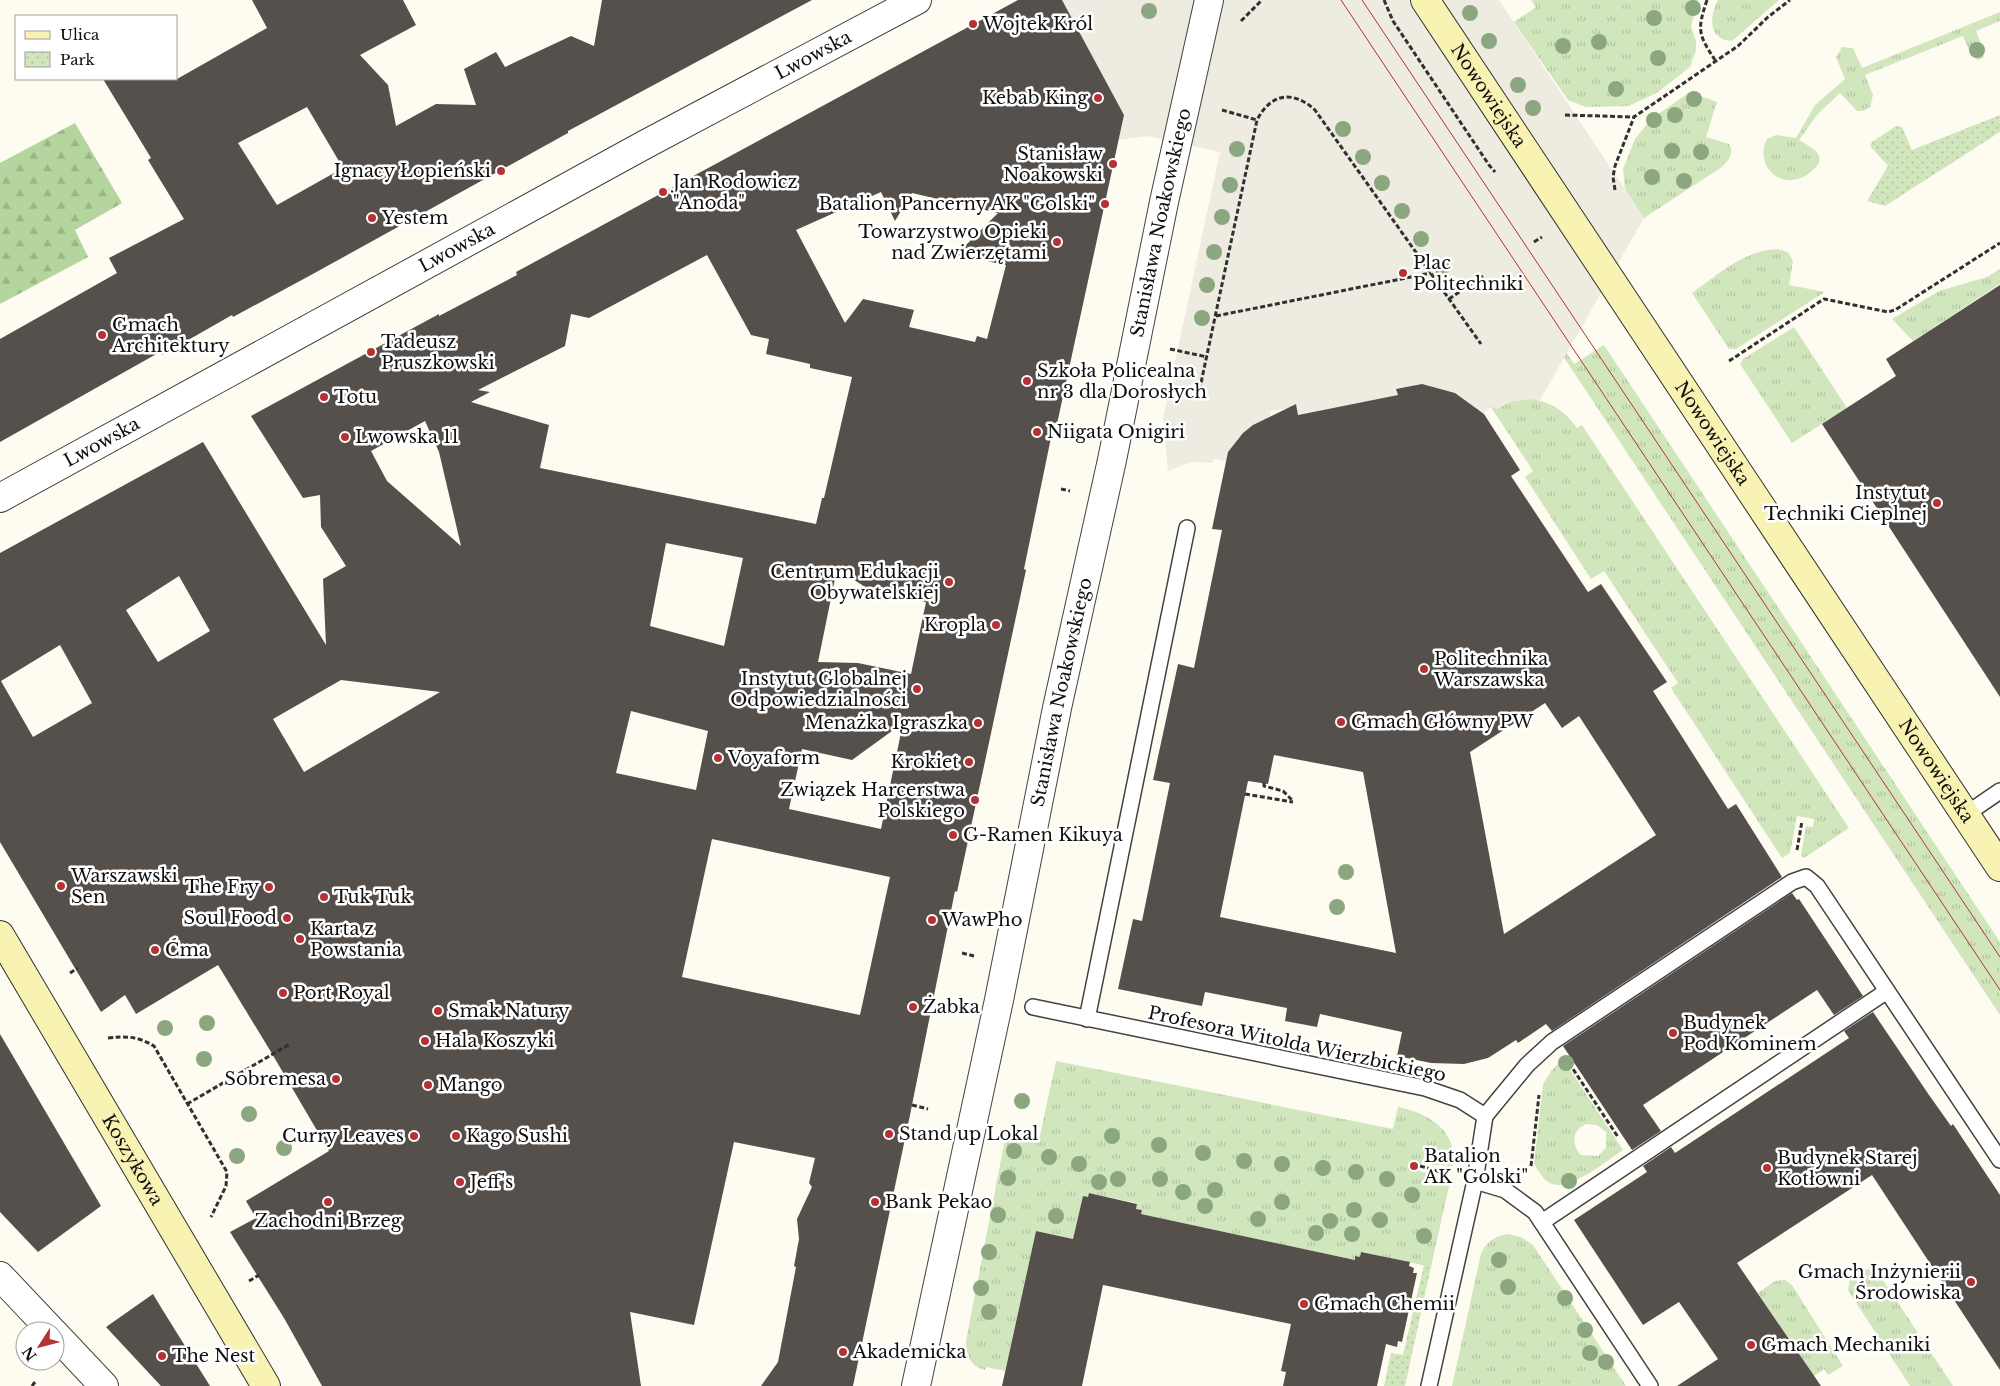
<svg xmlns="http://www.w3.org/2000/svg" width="2000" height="1386" font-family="'Libre Baskerville',serif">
<defs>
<pattern id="grass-tufts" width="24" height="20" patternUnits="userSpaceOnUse" patternTransform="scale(1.25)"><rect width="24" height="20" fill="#d1e6bd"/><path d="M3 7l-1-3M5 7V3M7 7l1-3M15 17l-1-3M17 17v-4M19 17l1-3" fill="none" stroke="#b2c4a1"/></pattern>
<pattern id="forest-firs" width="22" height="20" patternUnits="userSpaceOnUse" patternTransform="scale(1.25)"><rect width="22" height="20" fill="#b5d59e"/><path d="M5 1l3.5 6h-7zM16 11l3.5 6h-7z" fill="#9ab687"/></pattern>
<pattern id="park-dots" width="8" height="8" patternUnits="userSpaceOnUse" patternTransform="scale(1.25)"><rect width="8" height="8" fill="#d1e6bd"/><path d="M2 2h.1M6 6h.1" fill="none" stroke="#b2c4a1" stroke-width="1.8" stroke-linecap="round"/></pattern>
</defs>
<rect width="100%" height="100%" fill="#fefcf1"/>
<g fill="url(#grass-tufts)" fill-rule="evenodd">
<polygon points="1531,0 1698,0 1691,26 1696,41 1696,50 1690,67 1657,93 1628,106 1586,107 1568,100 1514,22 1536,7"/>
<path d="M1718,0H1779L1732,41C1708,40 1709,17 1718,0Z"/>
<path d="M2000,12V21L1976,31L1984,51L1983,58L1978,60L1971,55L1963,36L1865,75L1873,95L1870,107L1863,111H1857L1840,93L1817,115L1799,140C1805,144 1814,148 1818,154C1821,160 1819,164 1815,168C1788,197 1752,169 1767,139L1776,135L1796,138L1815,105L1845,79L1836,57L1842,47L1853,48L1862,68Z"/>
<path d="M1690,92L1717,102L1706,137L1729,144C1735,153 1728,161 1722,167L1644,218L1625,189L1623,169L1635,139L1651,119Z"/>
<path d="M1778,249L1788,252L1793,261L1789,285L1825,292L1736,349H1729L1692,293C1718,274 1745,250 1778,249Z"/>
<polygon points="2000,269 2000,284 1913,341 1892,319 1939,291 1987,277"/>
<polygon points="1794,327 1847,408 1792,443 1740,364 1743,359"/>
<polygon points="1557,338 1574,364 1604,345 2000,942 2000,1015 1553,341"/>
<path d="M1532,399C1553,403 1565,411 1577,428L1582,425L1849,828L1804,858L1801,855L1806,826L1813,827L1814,819L1797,816L1790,853L1782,858L1671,688L1678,683L1604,571L1591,579L1525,477L1533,471L1491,407L1493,406L1496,409L1512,401Z"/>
<path d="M1563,1059L1623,1150C1608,1160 1570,1191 1552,1184C1543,1181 1539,1171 1534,1164L1543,1084L1552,1070ZM1586,1124L1597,1125L1606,1132V1148L1598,1156L1581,1155C1571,1144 1572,1130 1586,1124Z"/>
<path d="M1056,1061L1393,1129L1398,1107C1428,1113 1458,1130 1453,1166L1414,1163V1169L1450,1182L1431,1267L1362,1252L1360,1257L1355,1256V1260L1141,1214L1142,1210L1136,1209L1137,1203L1089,1193L1088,1197L1083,1196L1073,1239L1036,1231L1005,1371L986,1367L985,1370C970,1366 966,1355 966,1341L1006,1134L1039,1140Z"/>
<path d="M1508,1234L1521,1237L1533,1245L1626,1386H1452L1481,1254C1486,1242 1495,1236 1508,1234Z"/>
<polygon points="1868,1269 1879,1274 1953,1386 1910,1386 1848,1290 1850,1277 1860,1270"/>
<polygon points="1785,1280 1792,1285 1843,1366 1828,1375 1824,1369 1814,1376 1758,1293 1775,1281"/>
</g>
<polygon fill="url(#forest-firs)" points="75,123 122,203 75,230 88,257 0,304 0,163"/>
<g fill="url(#park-dots)">
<polygon points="2000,115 2000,132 1885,206 1867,201 1888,166 1870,146 1872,142 1896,126 1902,127 1912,150"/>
<polygon points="1424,1265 1431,1267 1405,1386 1384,1386 1391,1353 1403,1355"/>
</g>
<polygon fill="#eeebe0" points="1062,0 1499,0 1644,218 1540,400 1532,399 1512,401 1496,409 1493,406 1483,413 1481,410 1478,411 1455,393 1441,389 1424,390 1422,384 1397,389 1398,395 1321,410 1298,414 1297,407 1270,411 1271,418 1225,461 1214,459 1213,463 1192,462 1168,471 1163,418 1220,152 1147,136 1119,140 1124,115"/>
<g fill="#56504c" fill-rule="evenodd">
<path d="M252,0H403L416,25L360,55L388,85L396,126L436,104L476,105L464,69L496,52L505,67L571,36L594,46L602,0H812L568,131V133L311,275L233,317L232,315L162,355L160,352L0,442V339L117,273L109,258L184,219L148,160L151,158L103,79H177L267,28ZM307,107L343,168L277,205L238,143Z"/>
<path d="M1018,0H1062L1124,115L1057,424L1054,423L1024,569L1026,570L957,892L955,891L910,1115L853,1386H761L778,1362L796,1267L794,1266L799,1239L797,1219L812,1187L809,1183L815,1158L734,1142L694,1325L630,1312L641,1386H322L284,1318L230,1232L256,1218L246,1201L329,1151L271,1052L218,965L136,1014L125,995L101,1012L0,842V553L203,442L326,645L323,579L346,566L321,527L320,495L303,498L251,416L439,314V316L517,275L516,272ZM881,192L895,221L912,193L998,213L956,255L1006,265L987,339L977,336L975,342L909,327L914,310L863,299L845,323L796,230ZM707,255L751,335L769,339L766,354L810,364V368L852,377L824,498H822L816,524L540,468L549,425L471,402L490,392L478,390L565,346L571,314L589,318ZM425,421L439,452L461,546L387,481L371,451ZM666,543L743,558L724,646L650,626ZM837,569L873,592L926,602L911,674L858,663L818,662ZM179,576L210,631L158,662L126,610ZM60,645L92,703L33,737L1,681ZM341,680L440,692L304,772L273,719ZM631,711L708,731L696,790L616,773ZM903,723L881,829L789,809L802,749L852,760ZM712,839L890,877L860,1015L682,977Z"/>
<polygon points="2000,285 2000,697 1822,424 1896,376 1886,359"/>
<path d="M1422,384L1455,393L1484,414L1520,470L1511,476L1588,592L1601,584L1667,682L1653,691L1728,809L1736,804L1782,877L1552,1031L1546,1024L1518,1043L1516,1040L1488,1058L1464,1064L1431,1063L1397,1056L1402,1032L1320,1014L1317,1027L1285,1021L1287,1008L1205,992L1202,1006L1118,989L1133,919L1142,921L1170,783L1153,780L1178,664L1194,668L1222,530L1212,529L1228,452L1243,433L1253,425L1296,404L1298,415L1398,395L1396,389ZM1545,703L1562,728L1579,716L1656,835L1504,934L1470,752ZM1274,755L1363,772L1396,953L1220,917L1248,781L1268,784Z"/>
<polygon points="1792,893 1797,900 1799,899 1863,996 1834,1015 1817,990 1643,1105 1661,1131 1632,1150 1563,1046"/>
<polygon points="1873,1012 1929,1095 1951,1126 1953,1124 2000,1195 2000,1370 1872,1175 1737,1263 1821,1386 1677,1386 1718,1359 1679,1302 1643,1325 1574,1220 1647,1172 1643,1166 1671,1147 1675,1153 1849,1038 1844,1031"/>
<polygon points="0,1034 101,1206 38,1252 0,1212"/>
<polygon points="1089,1193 1137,1204 1136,1209 1142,1210 1141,1214 1355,1260 1355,1256 1360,1257 1361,1252 1410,1262 1409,1266 1414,1268 1413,1273 1417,1273 1402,1342 1398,1341 1397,1347 1386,1344 1377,1386 1283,1386 1286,1372 1281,1371 1291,1324 1103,1285 1082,1386 1002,1386 1036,1231 1073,1239 1083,1196 1088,1197"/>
<polygon points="153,1294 162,1309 210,1386 161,1386 106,1327"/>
</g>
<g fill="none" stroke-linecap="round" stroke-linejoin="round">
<defs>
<g id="lane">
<polyline points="1965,815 2000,791"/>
<polyline points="1033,1007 1425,1088 1460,1100 1485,1116"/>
<polyline points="1087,1019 1187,528"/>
<polyline points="1485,1116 1527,1065 1552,1042 1792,882 1806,877 1817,886 2000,1160"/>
<polyline points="1475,1181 1505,1190 1535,1212 1650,1386"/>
<polyline points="1542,1222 1887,991"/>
<polyline points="1429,1386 1475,1181 1485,1116"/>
</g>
<g id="street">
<path id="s1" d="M0,498L646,144L917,0"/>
<polyline points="0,1276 52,1331"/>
<polyline points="55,1334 104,1386"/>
<path id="s2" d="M916,1386L999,1000L1057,708L1112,460L1164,202L1209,0"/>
</g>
<g id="secondary">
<path id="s3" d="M1425,0L2000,867"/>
<path id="s4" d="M0,935L266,1386"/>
</g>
</defs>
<use href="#lane" stroke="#424242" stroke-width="18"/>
<use href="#street" stroke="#424242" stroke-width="30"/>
<use href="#secondary" stroke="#313131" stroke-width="30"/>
<g stroke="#313131" stroke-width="3" stroke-dasharray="5 2.5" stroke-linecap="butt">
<polyline points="1384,0 1393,21 1489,165 1495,172"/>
<path d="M1707,0C1697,30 1698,34 1715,60"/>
<polyline points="1241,21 1262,0"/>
<polyline points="1222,110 1257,120"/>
<polyline points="1565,115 1634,117"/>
<polyline points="1615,190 1613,177 1615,166 1634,117 1738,46 1768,17 1790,0"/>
<polyline points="1534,242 1542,237"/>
<polyline points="1449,299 1483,276"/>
<polyline points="1216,316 1431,273"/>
<polyline points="1170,349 1207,357"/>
<polyline points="1729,361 1824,299 1888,312 1895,310 2000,243"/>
<path d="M1198,397L1257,120C1271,93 1293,90 1315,110L1481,344"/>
<polyline points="1061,489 1070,491"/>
<polyline points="1264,783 1264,786 1283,791 1293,801"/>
<polyline points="1245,794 1293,802"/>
<polyline points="1797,850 1802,821"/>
<polyline points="962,953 974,956"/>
<polyline points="70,973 78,968"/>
<path d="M108,1038C126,1036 137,1036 154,1046L227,1172L226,1186L211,1217"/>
<polyline points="1569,1063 1618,1137"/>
<polyline points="187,1104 290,1044"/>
<polyline points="912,1105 928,1109"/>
<polyline points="1420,1166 1448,1174"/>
<polyline points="1531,1166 1539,1095"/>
<polyline points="249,1281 259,1275"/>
<polyline points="32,1386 35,1382"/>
</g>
<use href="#lane" stroke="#fff" stroke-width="15"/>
<use href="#street" stroke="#fff" stroke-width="28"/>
<use href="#secondary" stroke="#f8f3b2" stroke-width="28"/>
<g stroke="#b43233" stroke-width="1">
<polyline points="1341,0 2000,990"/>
<polyline points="1362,0 2000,957"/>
</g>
</g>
<g fill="#8ca780">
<circle cx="1693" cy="8" r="8"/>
<circle cx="1149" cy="11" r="8"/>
<circle cx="1470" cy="13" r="8"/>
<circle cx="1654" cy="18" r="8"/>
<circle cx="1489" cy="41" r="8"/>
<circle cx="1599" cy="42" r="8"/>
<circle cx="1563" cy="46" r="8"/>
<circle cx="1977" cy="50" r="8"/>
<circle cx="1658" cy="58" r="8"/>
<circle cx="1518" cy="85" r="8"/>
<circle cx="1616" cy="89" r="8"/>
<circle cx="1694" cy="99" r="8"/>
<circle cx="1533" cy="108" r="8"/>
<circle cx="1675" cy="115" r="8"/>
<circle cx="1654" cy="120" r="8"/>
<circle cx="1343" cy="129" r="8"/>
<circle cx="1237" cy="149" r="8"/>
<circle cx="1672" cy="151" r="8"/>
<circle cx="1701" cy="152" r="8"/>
<circle cx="1363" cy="157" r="8"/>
<circle cx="1652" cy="177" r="8"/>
<circle cx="1684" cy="181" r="8"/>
<circle cx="1382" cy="183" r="8"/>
<circle cx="1230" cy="185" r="8"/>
<circle cx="1402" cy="211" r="8"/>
<circle cx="1222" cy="217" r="8"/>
<circle cx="1421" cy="239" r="8"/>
<circle cx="1214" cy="252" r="8"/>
<circle cx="1442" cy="267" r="8"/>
<circle cx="1207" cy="285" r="8"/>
<circle cx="1202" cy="318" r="8"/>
<circle cx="1346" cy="872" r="8"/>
<circle cx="1337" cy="907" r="8"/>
<circle cx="207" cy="1023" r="8"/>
<circle cx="165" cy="1028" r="8"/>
<circle cx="204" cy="1059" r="8"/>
<circle cx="1566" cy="1063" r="8"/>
<circle cx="1022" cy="1101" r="8"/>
<circle cx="249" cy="1114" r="8"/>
<circle cx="1112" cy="1136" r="8"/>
<circle cx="1159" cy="1145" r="8"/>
<circle cx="284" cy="1148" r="8"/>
<circle cx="1014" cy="1151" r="8"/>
<circle cx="1203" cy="1153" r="8"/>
<circle cx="237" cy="1156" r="8"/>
<circle cx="1049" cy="1157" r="8"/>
<circle cx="1244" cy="1161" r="8"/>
<circle cx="1079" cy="1164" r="8"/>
<circle cx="1282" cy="1164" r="8"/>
<circle cx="1323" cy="1168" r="8"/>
<circle cx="1356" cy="1172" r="8"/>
<circle cx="1008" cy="1178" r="8"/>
<circle cx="1118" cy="1179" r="8"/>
<circle cx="1160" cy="1179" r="8"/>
<circle cx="1387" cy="1179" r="8"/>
<circle cx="1569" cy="1181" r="8"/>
<circle cx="1099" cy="1182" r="8"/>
<circle cx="1215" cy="1190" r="8"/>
<circle cx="1183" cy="1192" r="8"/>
<circle cx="1412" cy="1195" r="8"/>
<circle cx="1282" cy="1202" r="8"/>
<circle cx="1205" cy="1206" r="8"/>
<circle cx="1354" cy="1210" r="8"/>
<circle cx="998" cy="1215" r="8"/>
<circle cx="1056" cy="1216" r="8"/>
<circle cx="1258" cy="1219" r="8"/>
<circle cx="1380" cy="1220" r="8"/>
<circle cx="1330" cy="1221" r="8"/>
<circle cx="1316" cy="1233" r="8"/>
<circle cx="1352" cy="1234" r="8"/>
<circle cx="1424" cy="1236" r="8"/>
<circle cx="989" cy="1252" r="8"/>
<circle cx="1499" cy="1260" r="8"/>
<circle cx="1508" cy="1287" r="8"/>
<circle cx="981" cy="1288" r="8"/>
<circle cx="1565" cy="1298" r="8"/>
<circle cx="989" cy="1312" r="8"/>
<circle cx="1585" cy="1330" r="8"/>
<circle cx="1590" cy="1353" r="8"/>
<circle cx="1606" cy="1362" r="8"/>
</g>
<g fill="#b43233" stroke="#fff" stroke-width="2">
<circle cx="973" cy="24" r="5"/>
<circle cx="1098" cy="98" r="5"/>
<circle cx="1113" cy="164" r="5"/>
<circle cx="501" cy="171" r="5"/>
<circle cx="663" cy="192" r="5"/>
<circle cx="1105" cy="204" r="5"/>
<circle cx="372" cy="218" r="5"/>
<circle cx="1057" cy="242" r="5"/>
<circle cx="1403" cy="273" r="5"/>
<circle cx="102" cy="335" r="5"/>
<circle cx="371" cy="352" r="5"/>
<circle cx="1027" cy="381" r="5"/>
<circle cx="324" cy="397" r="5"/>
<circle cx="1037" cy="432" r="5"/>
<circle cx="345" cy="437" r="5"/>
<circle cx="1937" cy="503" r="5"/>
<circle cx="949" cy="582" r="5"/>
<circle cx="996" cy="625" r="5"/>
<circle cx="1424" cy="669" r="5"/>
<circle cx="917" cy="689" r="5"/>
<circle cx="1341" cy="722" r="5"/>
<circle cx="978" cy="723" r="5"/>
<circle cx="718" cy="758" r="5"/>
<circle cx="969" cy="762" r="5"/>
<circle cx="975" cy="800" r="5"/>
<circle cx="953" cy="835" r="5"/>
<circle cx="61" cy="886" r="5"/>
<circle cx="269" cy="887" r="5"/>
<circle cx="324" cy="897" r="5"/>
<circle cx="287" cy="918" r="5"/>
<circle cx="932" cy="920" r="5"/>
<circle cx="300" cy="939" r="5"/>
<circle cx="155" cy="950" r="5"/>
<circle cx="283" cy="993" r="5"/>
<circle cx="913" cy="1007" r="5"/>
<circle cx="438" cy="1011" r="5"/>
<circle cx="1673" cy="1033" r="5"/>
<circle cx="425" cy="1041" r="5"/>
<circle cx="336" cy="1079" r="5"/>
<circle cx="428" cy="1085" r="5"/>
<circle cx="889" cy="1134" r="5"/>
<circle cx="414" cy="1136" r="5"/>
<circle cx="456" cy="1136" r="5"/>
<circle cx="1414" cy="1166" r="5"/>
<circle cx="1767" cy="1168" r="5"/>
<circle cx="460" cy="1182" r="5"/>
<circle cx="328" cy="1202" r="5"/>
<circle cx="875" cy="1202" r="5"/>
<circle cx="1971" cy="1282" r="5"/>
<circle cx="1304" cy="1304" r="5"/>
<circle cx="1751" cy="1345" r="5"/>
<circle cx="843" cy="1352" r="5"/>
<circle cx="162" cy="1356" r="5"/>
</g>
<g text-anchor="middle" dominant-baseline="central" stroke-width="5" stroke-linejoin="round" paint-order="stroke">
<g font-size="18" fill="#0f0f0f" stroke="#fff" text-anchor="start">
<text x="983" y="24">Wojtek Król</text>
<text x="1088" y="98" text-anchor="end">Kebab King</text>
<text x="1103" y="154" text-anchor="end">Stanisław<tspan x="1103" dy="21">Noakowski</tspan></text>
<text x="491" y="171" text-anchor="end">Ignacy Łopieński</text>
<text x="673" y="182">Jan Rodowicz<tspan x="673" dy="21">"Anoda"</tspan></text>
<text x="1095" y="204" text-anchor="end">Batalion Pancerny AK "Golski"</text>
<text x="382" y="218">Yestem</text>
<text x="1047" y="232" text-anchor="end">Towarzystwo Opieki<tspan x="1047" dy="21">nad Zwierzętami</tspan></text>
<text x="1413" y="263">Plac<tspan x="1413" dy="21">Politechniki</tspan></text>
<text x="112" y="325">Gmach<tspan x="112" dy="21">Architektury</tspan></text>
<text x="381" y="342">Tadeusz<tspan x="381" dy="21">Pruszkowski</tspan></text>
<text x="1037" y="371">Szkoła Policealna<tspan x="1037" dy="21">nr 3 dla Dorosłych</tspan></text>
<text x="334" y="397">Totu</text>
<text x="1047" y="432">Niigata Onigiri</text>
<text x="355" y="437">Lwowska 11</text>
<text x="1927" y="493" text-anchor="end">Instytut<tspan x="1927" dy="21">Techniki Cieplnej</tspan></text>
<text x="939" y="572" text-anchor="end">Centrum Edukacji<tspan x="939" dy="21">Obywatelskiej</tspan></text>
<text x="986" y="625" text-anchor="end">Kropla</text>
<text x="1434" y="659">Politechnika<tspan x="1434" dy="21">Warszawska</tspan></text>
<text x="907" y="679" text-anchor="end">Instytut Globalnej<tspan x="907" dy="21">Odpowiedzialności</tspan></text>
<text x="1351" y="722">Gmach Główny PW</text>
<text x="968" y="723" text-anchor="end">Menażka Igraszka</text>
<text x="728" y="758">Voyaform</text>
<text x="959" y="762" text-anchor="end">Krokiet</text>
<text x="965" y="790" text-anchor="end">Związek Harcerstwa<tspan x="965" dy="21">Polskiego</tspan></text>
<text x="963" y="835">G-Ramen Kikuya</text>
<text x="71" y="876">Warszawski<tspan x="71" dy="21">Sen</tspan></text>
<text x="259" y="887" text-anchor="end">The Fry</text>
<text x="334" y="897">Tuk Tuk</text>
<text x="277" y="918" text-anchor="end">Soul Food</text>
<text x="942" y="920">WawPho</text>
<text x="310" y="929">Karta z<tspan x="310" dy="21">Powstania</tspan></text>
<text x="165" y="950">Ćma</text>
<text x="293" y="993">Port Royal</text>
<text x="923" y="1007">Żabka</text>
<text x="448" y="1011">Smak Natury</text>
<text x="1683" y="1023">Budynek<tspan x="1683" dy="21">Pod Kominem</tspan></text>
<text x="435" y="1041">Hala Koszyki</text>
<text x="326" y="1079" text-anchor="end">Sobremesa</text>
<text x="438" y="1085">Mango</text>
<text x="899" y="1134">Stand up Lokal</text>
<text x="404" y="1136" text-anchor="end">Curry Leaves</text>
<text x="466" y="1136">Kago Sushi</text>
<text x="1424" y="1156">Batalion<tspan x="1424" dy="21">AK "Golski"</tspan></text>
<text x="1777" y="1158">Budynek Starej<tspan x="1777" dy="21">Kotłowni</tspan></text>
<text x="470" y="1182">Jeff's</text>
<text x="885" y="1202">Bank Pekao</text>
<text x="328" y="1221" text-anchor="middle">Zachodni Brzeg</text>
<text x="1961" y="1272" text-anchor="end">Gmach Inżynierii<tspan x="1961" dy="21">Środowiska</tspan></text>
<text x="1314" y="1304">Gmach Chemii</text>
<text x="1761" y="1345">Gmach Mechaniki</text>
<text x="853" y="1352">Akademicka</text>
<text x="172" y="1356">The Nest</text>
</g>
<g font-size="18" fill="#0f0f0f" stroke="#fff">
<text stroke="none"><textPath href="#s1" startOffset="926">Lwowska</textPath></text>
<text stroke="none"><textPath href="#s3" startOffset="115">Nowowiejska</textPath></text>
<text stroke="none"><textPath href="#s2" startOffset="1189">Stanisława Noakowskiego</textPath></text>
<text stroke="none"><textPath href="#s1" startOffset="521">Lwowska</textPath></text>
<text stroke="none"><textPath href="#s3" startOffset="520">Nowowiejska</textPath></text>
<text stroke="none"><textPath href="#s1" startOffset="116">Lwowska</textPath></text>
<text stroke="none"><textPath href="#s2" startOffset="709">Stanisława Noakowskiego</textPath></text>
<text stroke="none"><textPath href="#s3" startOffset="925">Nowowiejska</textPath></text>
<text transform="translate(1297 1044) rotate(12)">Profesora Witolda Wierzbickiego</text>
<text stroke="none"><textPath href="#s4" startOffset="261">Koszykowa</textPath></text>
</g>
</g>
<rect x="15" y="15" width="162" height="65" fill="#ffffff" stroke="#9f9f9f"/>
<rect x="25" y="31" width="25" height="8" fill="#f8f3b2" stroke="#9f9f9f"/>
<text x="60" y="40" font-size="15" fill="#0f0f0f">Ulica</text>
<rect x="25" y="52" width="25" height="15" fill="url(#park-dots)" stroke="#9f9f9f"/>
<text x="60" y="65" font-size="15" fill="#0f0f0f">Park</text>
<g transform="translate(40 1346) rotate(234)"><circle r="24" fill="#ffffff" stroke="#9f9f9f"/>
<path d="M0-4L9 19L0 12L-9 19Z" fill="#b43233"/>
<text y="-8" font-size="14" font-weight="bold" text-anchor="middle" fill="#0f0f0f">N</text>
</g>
</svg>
